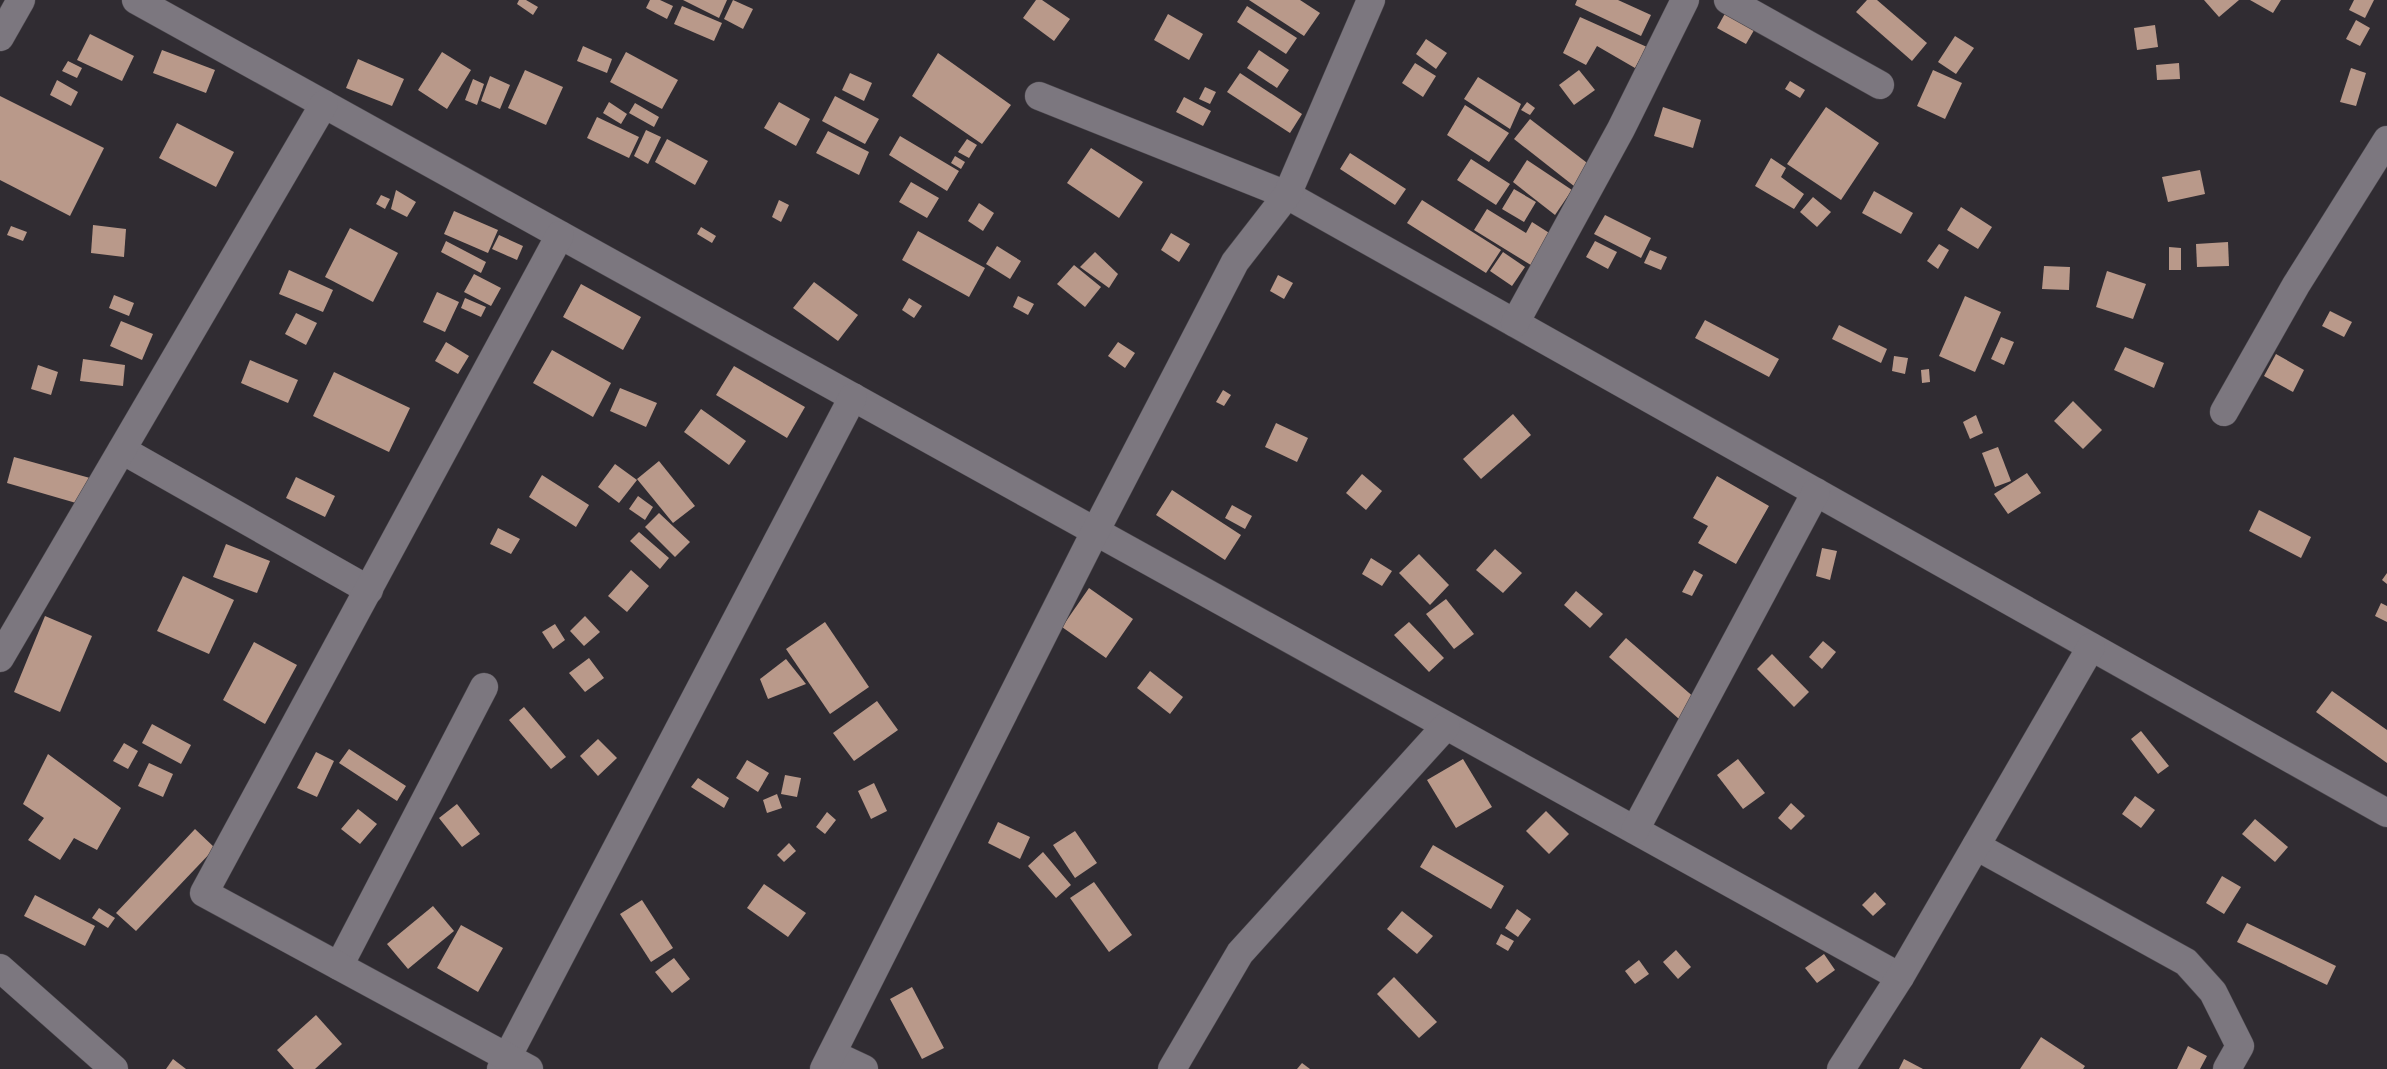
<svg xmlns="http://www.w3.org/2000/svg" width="2387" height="1069" font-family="Cabin,sans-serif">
<rect width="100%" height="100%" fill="#302c32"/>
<g fill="#b9998a">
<polygon points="519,0 526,0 538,7 533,15 517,4"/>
<polygon points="650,0 660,0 673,6 667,19 646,8"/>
<polygon points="683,0 727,0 719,18"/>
<polygon points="733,0 753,9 743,29 724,19"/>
<polygon points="1036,0 1042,0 1070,19 1054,41 1023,18"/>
<polygon points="1249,0 1300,0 1320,13 1304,36"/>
<polygon points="1577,0 1618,0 1651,15 1641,36 1575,5"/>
<polygon points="1867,0 1877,0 1927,43 1912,61 1856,12"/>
<polygon points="2204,0 2239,0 2219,17"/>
<polygon points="2250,0 2281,0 2273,13"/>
<polygon points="2354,0 2374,0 2365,18 2349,10"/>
<polygon points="682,6 722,23 714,41 674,24"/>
<polygon points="1247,6 1297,38 1286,54 1237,22"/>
<polygon points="1728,8 1757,25 1746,44 1717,28"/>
<polygon points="1168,14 1203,34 1189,60 1154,40"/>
<polygon points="1580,17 1647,47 1635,68 1597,46 1586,65 1563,53"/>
<polygon points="2356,20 2370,28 2360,46 2346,39"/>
<polygon points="2155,25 2158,47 2137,50 2134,28"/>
<polygon points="90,34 134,56 122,81 77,60"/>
<polygon points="1955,36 1974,48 1956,74 1938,62"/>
<polygon points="1426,39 1447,53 1436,69 1416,54"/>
<polygon points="583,46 612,59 607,73 577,61"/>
<polygon points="162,50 215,70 206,93 153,73"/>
<polygon points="1259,50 1289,70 1277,88 1247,68"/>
<polygon points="442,52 471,70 447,109 418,90"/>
<polygon points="626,52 678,80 662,109 610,82"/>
<polygon points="938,53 1011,105 982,144 912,96"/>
<polygon points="358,59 404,79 392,106 346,88"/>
<polygon points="68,61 82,68 77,78 62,71"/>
<polygon points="1415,63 1436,76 1423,97 1402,83"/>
<polygon points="2179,63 2180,79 2157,80 2156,65"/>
<polygon points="2351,68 2366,73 2356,106 2340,102"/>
<polygon points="525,70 563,87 546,125 508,108"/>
<polygon points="1579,70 1595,90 1574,105 1559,85"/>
<polygon points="1933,70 1962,83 1945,119 1917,106"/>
<polygon points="850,73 872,83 864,101 842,90"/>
<polygon points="1240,73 1302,114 1290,133 1227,92"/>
<polygon points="490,76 510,85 500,109 481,101"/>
<polygon points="1478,77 1521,104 1510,129 1464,99"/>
<polygon points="473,79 484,84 477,105 465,100"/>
<polygon points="57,80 78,92 71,106 50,95"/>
<polygon points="1790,81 1805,90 1800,98 1785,89"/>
<polygon points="1205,87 1216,92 1210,104 1199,99"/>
<polygon points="0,96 104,148 70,216 0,180"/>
<polygon points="835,96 879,119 865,144 822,121"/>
<polygon points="1184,97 1211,111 1203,126 1176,112"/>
<polygon points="609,102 627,114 621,124 603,113"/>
<polygon points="779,102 810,119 796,146 764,128"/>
<polygon points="1527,102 1535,108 1530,115 1521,110"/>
<polygon points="635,103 659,117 654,127 629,113"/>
<polygon points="1465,105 1509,133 1489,162 1447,135"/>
<polygon points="1663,107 1701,120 1693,148 1654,136"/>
<polygon points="1826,107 1879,143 1841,200 1787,164"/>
<polygon points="597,117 639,137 629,158 587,138"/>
<polygon points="1530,119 1595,169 1579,190 1514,139"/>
<polygon points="177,123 234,152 216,187 159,158"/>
<polygon points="646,130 661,137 648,164 634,156"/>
<polygon points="828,131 869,152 859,175 816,153"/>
<polygon points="900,136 959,171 947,191 889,155"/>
<polygon points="667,139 708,161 695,185 655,162"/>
<polygon points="967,139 977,145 969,158 958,152"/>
<polygon points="1091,148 1143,182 1119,218 1067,183"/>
<polygon points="1350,153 1406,189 1395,205 1340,169"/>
<polygon points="955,156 965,162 961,169 951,163"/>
<polygon points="1771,158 1786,168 1781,177 1804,194 1794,209 1755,186"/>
<polygon points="1471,159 1510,184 1496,205 1457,180"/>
<polygon points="1527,160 1572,190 1555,215 1513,182"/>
<polygon points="2200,170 2205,194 2168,202 2162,177"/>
<polygon points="911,182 939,198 927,218 899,202"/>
<polygon points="1514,189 1536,202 1524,222 1502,209"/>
<polygon points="396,190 416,202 407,217 391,209"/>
<polygon points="1874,191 1913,213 1901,234 1862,213"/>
<polygon points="381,195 390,199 385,209 376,204"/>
<polygon points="1813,197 1831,212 1817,227 1800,212"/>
<polygon points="779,200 789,205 781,222 772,217"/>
<polygon points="1422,200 1501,250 1486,273 1407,223"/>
<polygon points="979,203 994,213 983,231 968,221"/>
<polygon points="1961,207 1992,227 1978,249 1947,230"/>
<polygon points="1487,209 1526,233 1532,222 1554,236 1534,267 1474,230"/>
<polygon points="454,211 498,230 488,253 444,234"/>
<polygon points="1605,215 1651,238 1641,258 1594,234"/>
<polygon points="93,225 126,229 124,257 91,253"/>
<polygon points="11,226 27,232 23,241 7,235"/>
<polygon points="701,227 716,236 712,243 697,234"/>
<polygon points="350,228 398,253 373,302 325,277"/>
<polygon points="918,231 985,268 969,297 902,260"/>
<polygon points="1171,233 1190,244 1179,262 1161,250"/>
<polygon points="499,235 523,246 517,260 492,249"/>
<polygon points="446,241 486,262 481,273 441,252"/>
<polygon points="1595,241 1617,252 1608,269 1586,257"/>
<polygon points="2228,242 2229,266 2197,267 2196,244"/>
<polygon points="1939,244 1949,250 1938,269 1927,261"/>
<polygon points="997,246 1021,261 1010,279 986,264"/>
<polygon points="2169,247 2181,248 2181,270 2169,270"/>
<polygon points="1650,250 1667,257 1661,270 1644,263"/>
<polygon points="1095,252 1118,274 1109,288 1080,267"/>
<polygon points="1503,252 1525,267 1512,286 1490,271"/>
<polygon points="1074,265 1101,287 1085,307 1057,284"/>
<polygon points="2044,266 2070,267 2069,290 2042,289"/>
<polygon points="289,270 333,290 323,312 279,294"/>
<polygon points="2107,271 2146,284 2133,319 2096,307"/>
<polygon points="474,274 501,288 491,306 464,292"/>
<polygon points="1278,275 1293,283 1284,299 1270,291"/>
<polygon points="814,282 858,315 838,341 793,308"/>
<polygon points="581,284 641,317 623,350 563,317"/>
<polygon points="437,292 459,302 445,332 423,322"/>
<polygon points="114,295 134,303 129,316 109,308"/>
<polygon points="1018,296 1034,304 1028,315 1013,307"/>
<polygon points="1965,296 2001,312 1975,372 1939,356"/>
<polygon points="465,298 486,307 481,317 461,308"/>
<polygon points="909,298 922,306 914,318 902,310"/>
<polygon points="2330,311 2352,322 2344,337 2322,326"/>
<polygon points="296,313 317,323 306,345 285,334"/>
<polygon points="1705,320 1779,359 1769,377 1695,338"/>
<polygon points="121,321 153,334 142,360 110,346"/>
<polygon points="1839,325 1887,349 1881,363 1832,339"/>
<polygon points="2001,337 2014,342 2004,365 1991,359"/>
<polygon points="446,342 469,356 458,374 435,361"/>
<polygon points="1118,342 1135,353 1125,368 1108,356"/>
<polygon points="2125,347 2164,363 2154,388 2114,370"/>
<polygon points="552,350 611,383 593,417 533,383"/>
<polygon points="2276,354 2304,370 2293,392 2264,376"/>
<polygon points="1894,356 1908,358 1905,374 1892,371"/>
<polygon points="83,359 125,365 123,386 80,381"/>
<polygon points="250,360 298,380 288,403 241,383"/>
<polygon points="38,365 58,372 51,395 31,389"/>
<polygon points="734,366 805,407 787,438 716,395"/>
<polygon points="1929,369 1930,382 1922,383 1921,370"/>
<polygon points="334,372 410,408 389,452 313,416"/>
<polygon points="620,388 657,403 646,427 610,411"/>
<polygon points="1223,390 1231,395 1224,406 1216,402"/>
<polygon points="2073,401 2102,430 2083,449 2054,421"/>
<polygon points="701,409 746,441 729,465 684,432"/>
<polygon points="1513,414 1531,435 1481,479 1463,459"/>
<polygon points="1976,415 1983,433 1970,439 1963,422"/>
<polygon points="1276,423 1308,438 1297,462 1265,447"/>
<polygon points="1998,447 2011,481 1995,487 1982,453"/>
<polygon points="14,457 90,478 83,505 7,483"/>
<polygon points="659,461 695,506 673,523 637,479"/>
<polygon points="615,464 637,480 619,503 598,487"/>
<polygon points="2027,473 2041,493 2008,514 1994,494"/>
<polygon points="1362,474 1382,491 1366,510 1346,493"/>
<polygon points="542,475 589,505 576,527 529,497"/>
<polygon points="1717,476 1769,506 1736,564 1698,543 1708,526 1693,518"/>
<polygon points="296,477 335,496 325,517 286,498"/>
<polygon points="1172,490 1241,535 1225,560 1156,515"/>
<polygon points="638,496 653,507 645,520 629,509"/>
<polygon points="1232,505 1252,516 1245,529 1225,518"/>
<polygon points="2259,510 2311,537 2301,558 2249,531"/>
<polygon points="659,513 690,542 675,557 645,527"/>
<polygon points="498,528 520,539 511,554 490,544"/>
<polygon points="639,532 669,558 660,569 630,541"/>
<polygon points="226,544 270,561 257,593 213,577"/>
<polygon points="1822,548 1837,551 1830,580 1816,576"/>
<polygon points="1495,549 1522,573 1503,593 1476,570"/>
<polygon points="1419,554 1449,585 1430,605 1399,573"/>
<polygon points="1371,558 1392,571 1382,586 1362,574"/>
<polygon points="631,570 649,586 627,612 608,596"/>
<polygon points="1694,570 1703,575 1692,596 1682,592"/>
<polygon points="2387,573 2387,584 2382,580"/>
<polygon points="183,576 234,600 209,654 157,631"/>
<polygon points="1089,588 1133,619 1106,658 1062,627"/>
<polygon points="1576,591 1603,614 1590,628 1564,605"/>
<polygon points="1446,599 1474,634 1454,649 1426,614"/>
<polygon points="2381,603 2387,606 2387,622 2375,616"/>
<polygon points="45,616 92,636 60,712 14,692"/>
<polygon points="585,616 600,632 584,646 570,631"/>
<polygon points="825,622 869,687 830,714 786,649"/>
<polygon points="1409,622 1444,658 1429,672 1394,635"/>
<polygon points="555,624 565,640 553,649 542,632"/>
<polygon points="1626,638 1696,699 1679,719 1609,657"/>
<polygon points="1823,641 1836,652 1822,669 1809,657"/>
<polygon points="254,642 297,665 265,724 223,700"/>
<polygon points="1772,654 1809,692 1794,707 1757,669"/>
<polygon points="589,658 604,678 585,692 569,673"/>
<polygon points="786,659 806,684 768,699 760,679"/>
<polygon points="1150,671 1183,697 1170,714 1137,688"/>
<polygon points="2332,691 2387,730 2387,763 2316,712"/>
<polygon points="877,701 898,730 854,761 833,733"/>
<polygon points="524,707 566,757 551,769 509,720"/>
<polygon points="152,724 191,745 181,764 142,743"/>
<polygon points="2141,731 2169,766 2158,774 2131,739"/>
<polygon points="598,739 617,758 598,776 580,756"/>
<polygon points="124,743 138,751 128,769 113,761"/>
<polygon points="349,749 406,786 397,801 339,763"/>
<polygon points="316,752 334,761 317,797 297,788"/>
<polygon points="48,754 121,808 97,850 74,838 60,860 28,840 44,818 23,804"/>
<polygon points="1463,759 1492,807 1456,828 1427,780"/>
<polygon points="1738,759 1765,793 1743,809 1717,775"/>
<polygon points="747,760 769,773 758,792 736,778"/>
<polygon points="149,763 173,774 163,797 138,786"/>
<polygon points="785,775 801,778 797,797 781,794"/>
<polygon points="698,778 729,798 724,808 691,787"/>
<polygon points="874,783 887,811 871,819 858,791"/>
<polygon points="777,794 782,808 767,813 763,800"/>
<polygon points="2135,796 2155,810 2141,828 2122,814"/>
<polygon points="1791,803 1805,816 1791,830 1778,818"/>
<polygon points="457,804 480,834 462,847 439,818"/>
<polygon points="358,809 377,824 360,844 341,829"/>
<polygon points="1546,811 1569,834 1549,854 1526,831"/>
<polygon points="827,812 836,820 825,834 816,827"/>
<polygon points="2255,819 2288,847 2275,862 2242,834"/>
<polygon points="998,822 1030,837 1020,859 988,843"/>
<polygon points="195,829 215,848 136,931 116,913"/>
<polygon points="1075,831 1097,863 1075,878 1053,845"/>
<polygon points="789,843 796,851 784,862 777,855"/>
<polygon points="1433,845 1504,886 1491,909 1420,867"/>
<polygon points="1043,852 1071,885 1056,898 1028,866"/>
<polygon points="2222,876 2241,887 2224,914 2206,903"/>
<polygon points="1094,882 1132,935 1109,952 1070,898"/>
<polygon points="764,884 806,913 788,937 747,908"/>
<polygon points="1875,892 1886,904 1873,916 1862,905"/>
<polygon points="35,895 95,926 85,946 24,916"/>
<polygon points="642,900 673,948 651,962 620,914"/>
<polygon points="433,906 454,931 408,969 387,944"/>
<polygon points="99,908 115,918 108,928 92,918"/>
<polygon points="1517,909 1531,919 1518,937 1505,928"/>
<polygon points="1402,911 1433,936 1417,954 1387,929"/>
<polygon points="2247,923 2336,966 2327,985 2237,942"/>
<polygon points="461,925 503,948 478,992 437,968"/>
<polygon points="1501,934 1514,941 1508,951 1496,944"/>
<polygon points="1676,950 1691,967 1678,979 1663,962"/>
<polygon points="1824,954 1835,970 1817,983 1805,968"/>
<polygon points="674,958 690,979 672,993 655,972"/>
<polygon points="1639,960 1649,974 1635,984 1625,971"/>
<polygon points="1394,977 1437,1022 1419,1038 1377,994"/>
<polygon points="912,987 944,1048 922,1059 890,999"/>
<polygon points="316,1015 342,1044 315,1069 294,1069 277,1050"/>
<polygon points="2041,1037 2085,1066 2083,1069 2020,1069"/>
<polygon points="2188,1046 2207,1056 2200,1069 2177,1069"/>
<polygon points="173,1059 186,1069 166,1069"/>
<polygon points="1904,1059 1923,1069 1899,1069"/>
<polygon points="1302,1063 1310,1069 1297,1069"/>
</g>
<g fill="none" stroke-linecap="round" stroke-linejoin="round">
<defs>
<g id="minor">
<polyline points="136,0 1900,977"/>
<polyline points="1728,0 1880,85"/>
<polyline points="0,37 21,0"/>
<polyline points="1039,96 1287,195 2387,813"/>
<polyline points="1515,323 1621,129 1685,0"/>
<polyline points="2224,412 2296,285 2387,140"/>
<polyline points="122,450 369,590"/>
<polyline points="0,658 324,104"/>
<polyline points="1635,830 1816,492"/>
<polyline points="1976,846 2186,962 2213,992 2240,1046 2227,1069"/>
<polyline points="339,966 484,687"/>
<polyline points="0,968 114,1069"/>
<polyline points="832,1054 864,1069"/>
<polyline points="501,1069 853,397"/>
<polyline points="529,1069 204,893 560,235"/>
<polyline points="824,1069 1095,532 1235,262 1287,195 1371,0"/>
<polyline points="1172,1069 1240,953 1446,726"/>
<polyline points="1841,1069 1900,977 2091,647"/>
</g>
</defs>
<use href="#minor" stroke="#4b474d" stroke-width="29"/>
<use href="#minor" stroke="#7c777f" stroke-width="28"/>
</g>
</svg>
